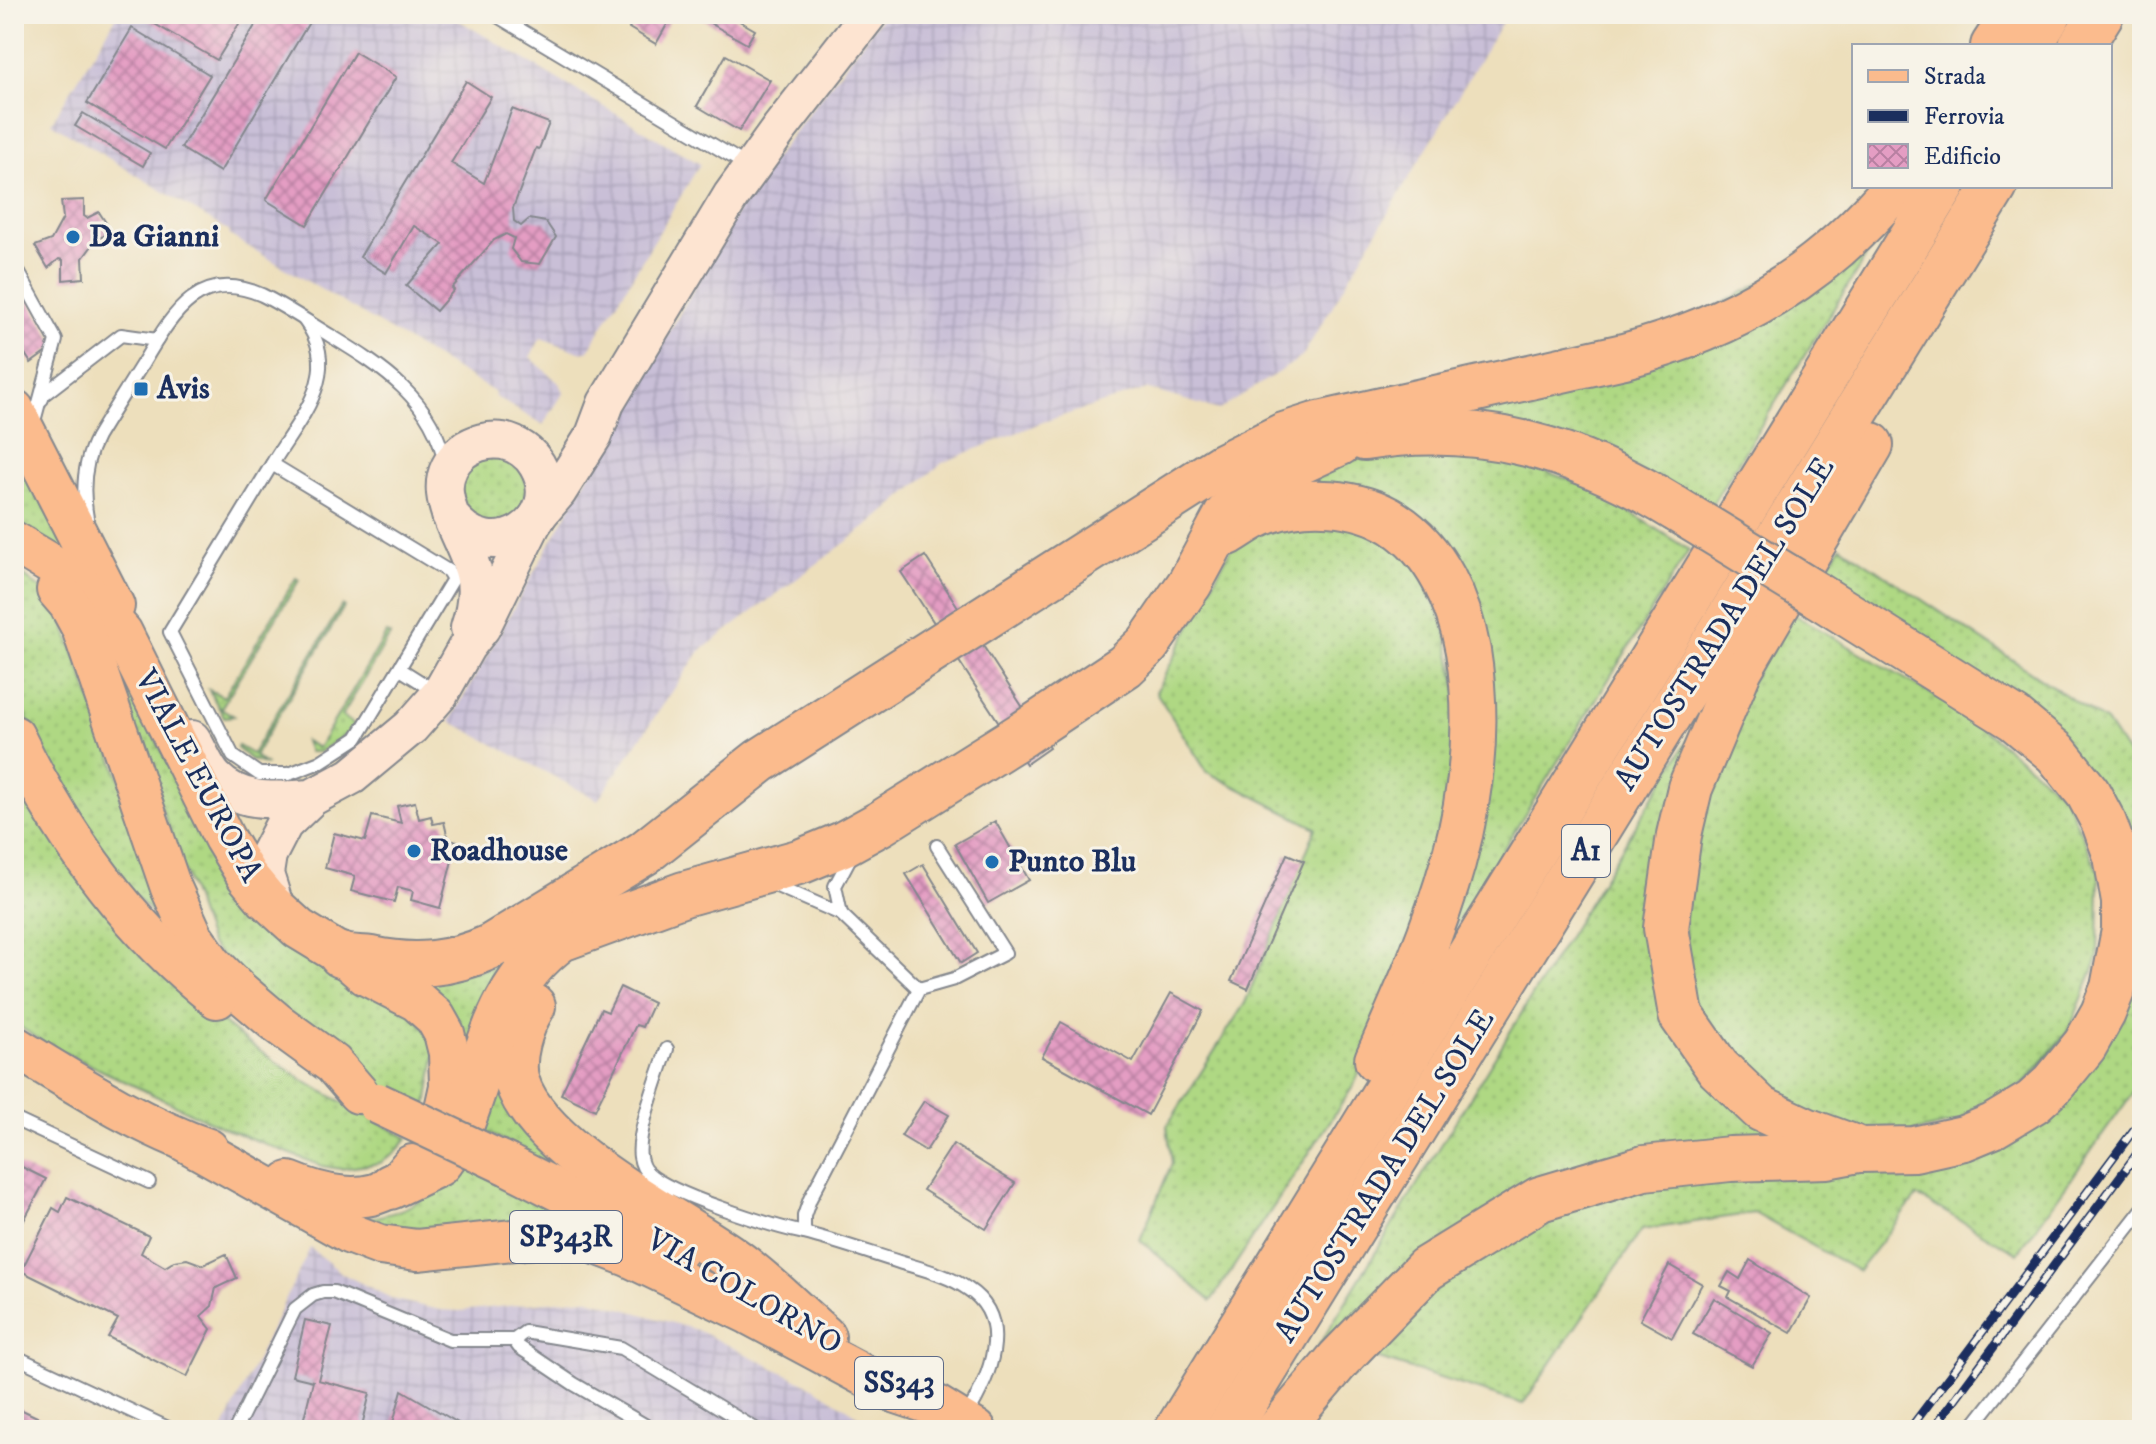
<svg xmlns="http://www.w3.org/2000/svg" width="2156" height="1444" font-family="'IM FELL DW Pica',serif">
<defs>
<pattern id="industrial-grid" width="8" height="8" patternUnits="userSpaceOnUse" patternTransform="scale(2)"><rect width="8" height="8" fill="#c9bfd7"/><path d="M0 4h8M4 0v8" fill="none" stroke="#aca4bb"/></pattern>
<pattern id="grass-dots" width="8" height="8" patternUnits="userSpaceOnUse" patternTransform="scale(2)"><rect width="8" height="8" fill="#afd883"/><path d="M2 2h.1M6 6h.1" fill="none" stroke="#96ba74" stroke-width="1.8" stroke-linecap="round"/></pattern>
<pattern id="building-cross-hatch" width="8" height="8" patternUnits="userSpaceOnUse" patternTransform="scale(2)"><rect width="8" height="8" fill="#e49dc3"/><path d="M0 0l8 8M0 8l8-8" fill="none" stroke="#b880a2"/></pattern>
</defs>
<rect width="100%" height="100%" fill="#f7f3e8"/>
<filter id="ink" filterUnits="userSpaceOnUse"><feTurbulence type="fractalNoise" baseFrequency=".0125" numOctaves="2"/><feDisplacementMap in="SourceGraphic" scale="16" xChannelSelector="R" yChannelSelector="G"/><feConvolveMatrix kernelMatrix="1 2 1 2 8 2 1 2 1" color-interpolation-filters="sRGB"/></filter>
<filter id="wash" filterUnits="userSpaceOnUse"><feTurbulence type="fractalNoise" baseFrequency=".006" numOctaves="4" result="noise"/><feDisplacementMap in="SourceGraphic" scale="32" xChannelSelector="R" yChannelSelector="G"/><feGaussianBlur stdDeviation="1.8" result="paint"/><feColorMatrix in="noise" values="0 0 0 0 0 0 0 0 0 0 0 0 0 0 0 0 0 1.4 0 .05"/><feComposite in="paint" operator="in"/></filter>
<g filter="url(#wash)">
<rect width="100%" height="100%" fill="#eddfbc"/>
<g fill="url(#industrial-grid)">
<polygon points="118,14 448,14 700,164 588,351 580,352 541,338 530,357 560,384 564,392 543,425 494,396 496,393 229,235 230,232 51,123"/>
<polygon points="884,14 1507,14 1302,357 1219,410 1147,389 1043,422 942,463 873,522 700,651 598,800 450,721 747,194"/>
<polygon points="310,1248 343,1274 395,1300 440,1310 460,1311 586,1298 697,1330 817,1389 881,1430 223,1430"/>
</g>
<g fill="url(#grass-dots)" stroke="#658470" stroke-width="2">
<polygon points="1893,213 1703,519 1617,468 1369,424 1572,383"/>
<polygon points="14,435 68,551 14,528"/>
<polygon points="1396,450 1490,452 1592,488 1689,550 1419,985 1462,875 1453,581 1287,488 1329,460"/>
<circle cx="494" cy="490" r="33"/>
<polygon points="1313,515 1367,525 1416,562 1445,627 1460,706 1454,805 1425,912 1354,1085 1211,1301 1140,1240 1172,1163 1167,1126 1245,1003 1316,828 1207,772 1156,692 1234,542"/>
<polygon points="1841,546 2106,722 2142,777 2142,1080 2018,1253 1917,1196 1858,1271 1754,1213 1642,1230 1523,1404 1360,1353 1436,1273 1529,1215 1642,1178 1978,1145 2128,957 2089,779 1816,584"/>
<polygon points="14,568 55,600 177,936 132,893 55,781 14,690"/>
<polygon points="296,578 299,580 221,708 234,716 224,717 209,690 224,697"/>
<polygon points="342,605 344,607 254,756 267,765 250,759 237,748 238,746 252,754"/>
<polygon points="1790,612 1962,712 2063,794 2099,872 2098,958 2070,1028 2025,1082 1967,1120 1894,1136 1816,1123 1741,1081 1686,994 1684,860 1725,729"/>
<polygon points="95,620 204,834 406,1006 437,1044 427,1105 383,1089 292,1023 210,944"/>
<polygon points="387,633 390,635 342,716 355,725 352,730 319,752 309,752 305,741 318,748"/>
<polygon points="1702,717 1656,981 1793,1141 1583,1168 1276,1416"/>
<polygon points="14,771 202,1006 247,1042 309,1084 408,1138 394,1154 380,1163 341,1169 322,1166 219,1126 46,1044 14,1023"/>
<polygon points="501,965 505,967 467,1057 420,983"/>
<polygon points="508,1054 644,1212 514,1150 516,1146 475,1127"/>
<path d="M461,1162L624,1239L418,1237L363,1219C406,1214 434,1197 461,1162Z"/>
</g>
<g id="blocks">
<g fill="url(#building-cross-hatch)">
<polygon points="142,14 245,14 217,60 141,16"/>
<polygon points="262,14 314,14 220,172 181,148"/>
<polygon points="637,14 673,14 656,44 629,28"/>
<polygon points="694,14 732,14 731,16 755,30 747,44"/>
<polygon points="132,28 210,75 165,149 87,103"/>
<polygon points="355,52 396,77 307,225 266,200"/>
<polygon points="726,55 770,80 739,131 697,106"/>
<polygon points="466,81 491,97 451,163 484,183 512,109 549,123 539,149 536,148 513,208 514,221 521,226 529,219 546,222 556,237 540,264 521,262 511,249 514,238 506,234 494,240 452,288 454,290 436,311 406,286 443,244 414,226 386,273 360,257"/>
<polygon points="83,113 150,153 143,166 75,126"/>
<polygon points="84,200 84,216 87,218 99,212 112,232 97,239 83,258 84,278 63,280 63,260 59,259 48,268 35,246 51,240 63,218 61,201"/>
<polygon points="14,276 56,345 31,363 14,337"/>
<polygon points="925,556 1049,748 1026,764 901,572"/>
<polygon points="415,802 419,819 431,816 433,824 444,822 448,839 457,841 440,908 411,900 413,891 398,887 394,902 351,891 355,876 325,868 334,833 365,841 372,816 401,823 397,806"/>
<polygon points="995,821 1029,880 988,903 955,844"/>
<polygon points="1287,854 1304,861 1248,989 1231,981"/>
<polygon points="923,864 977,953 961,963 906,874"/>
<polygon points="620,987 653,1003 642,1027 636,1025 595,1110 561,1094 601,1009 608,1012"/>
<polygon points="1171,993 1203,1011 1148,1115 1042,1057 1061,1022 1133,1062"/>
<polygon points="924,1101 949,1115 926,1151 901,1136"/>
<polygon points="953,1144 1015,1183 986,1229 923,1190"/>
<polygon points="14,1163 46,1179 14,1239"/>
<polygon points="67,1197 149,1236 141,1253 165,1267 175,1261 187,1259 203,1265 226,1254 237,1278 216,1288 212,1306 201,1316 211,1329 187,1377 108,1337 118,1319 21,1271 53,1208 60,1212"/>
<polygon points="1750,1260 1811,1298 1791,1333 1728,1297 1731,1291 1721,1286 1729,1272 1740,1279"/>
<polygon points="1669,1265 1702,1284 1672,1338 1640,1320"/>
<polygon points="1714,1298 1772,1333 1752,1366 1693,1334"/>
<polygon points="305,1320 332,1326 318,1380 370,1393 361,1430 301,1430 313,1381 292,1376"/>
<polygon points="402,1390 470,1430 391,1430"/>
<polygon points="14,1406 64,1430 14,1430"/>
</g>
</g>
</g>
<g filter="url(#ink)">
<use href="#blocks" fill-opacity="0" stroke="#84878d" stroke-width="2"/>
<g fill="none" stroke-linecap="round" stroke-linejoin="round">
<defs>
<g id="lane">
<polyline points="494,14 748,166"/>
<polyline points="14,264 56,340 33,425"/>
<polyline points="42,399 43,395 121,335 157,340"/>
<polygon points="272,464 448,571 453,579 357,738 320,762 289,774 259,774 233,756 170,632"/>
<path d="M272,464C299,419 344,373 305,321"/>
<path d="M87,518C82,490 83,463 97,437C112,412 128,387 143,363C172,315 198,267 262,295C286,307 308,322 331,336C382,367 434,400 445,464"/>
<polyline points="400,669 438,693"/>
<path d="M937,846L1005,953L954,979L919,989L810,1199L804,1216V1233C836,1241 867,1252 899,1262C922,1269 948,1275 968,1289C1015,1320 989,1379 966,1416"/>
<polyline points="770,883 841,914 919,989"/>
<polyline points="841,914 835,886 852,854"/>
<path d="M667,1049C659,1075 636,1133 640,1157C641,1163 643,1169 648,1173C670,1194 771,1226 804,1233"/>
<polyline points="14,1119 149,1182"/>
<polyline points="14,1356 172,1430"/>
<polyline points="235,1430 295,1309 313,1295 323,1292 334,1292 450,1340 514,1340"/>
<polyline points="653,1430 574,1384 519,1347 514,1340 525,1332 621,1348 757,1430"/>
<polyline points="1970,1430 2142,1210"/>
</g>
<g id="secondary">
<polyline points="539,514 558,492 594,435 606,403 731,196 780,128 869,14"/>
<path d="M450,515C490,572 570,521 537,465C530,453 517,444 503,441C489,439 474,443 463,451C420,486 465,535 474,574C478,593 475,610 469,628"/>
<path d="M192,739C200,751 205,768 215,778C241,805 277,800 311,798"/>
<polyline points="276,909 265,874 268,855 284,824 311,798 352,776 411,727 440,694 467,646 482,627 534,521"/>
</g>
<g id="primary">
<polyline points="14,410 114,606"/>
<polyline points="14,542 54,566 81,586 122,633 224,838 247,876 266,899 299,929 345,957 366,975 417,1001 435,1017 444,1033 449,1053 450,1086 444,1113"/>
<polyline points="57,590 69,604 82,628 171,888 193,937 212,964 239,991 278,1024 333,1064 358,1093"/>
<path d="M14,736C62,836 129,928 217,998"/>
<path d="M14,1046C76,1084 139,1125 208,1149"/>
<polyline points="185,1141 351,1234 380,1245 417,1250 543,1237 568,1237 591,1242 628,1256 749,1314 897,1393 936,1406"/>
<polyline points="508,1165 677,1251"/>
<path d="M289,1182C320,1195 365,1207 395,1184C402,1179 406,1171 412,1165"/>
<polyline points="914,1392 976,1430"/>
</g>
<g id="highway">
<polyline points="1993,46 2014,14"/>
<polyline points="2030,46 2049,14"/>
<polyline points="2081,46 2101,14"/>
<path d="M1364,438C1480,419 1578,449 1676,509"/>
<path d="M1228,533C1240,526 1251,517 1265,512C1304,497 1358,500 1394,523C1437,551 1459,602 1468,651C1492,799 1435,929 1377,1060"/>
<path d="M341,955C351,959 361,957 372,959C414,968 450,965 490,947L644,853L760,761L1222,466L1284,435L1315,425L1624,356C1735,327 1822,275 1896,186"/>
<path d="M533,1006C521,1026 510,1058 517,1082C538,1150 674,1218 731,1258C762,1279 794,1312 823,1337"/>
<path d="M463,1121C489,1052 497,986 561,939L684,894L802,861L843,844L881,823L1023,734L1125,666L1148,644L1190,583L1226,516L1243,497L1280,471L1340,443"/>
<polyline points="1853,1147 1806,1130 1761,1109 1718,1068 1681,1015 1666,928 1679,835 1690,788 1740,669 1871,445"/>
<polyline points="390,1187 438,1164 445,1155"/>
<polyline points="1177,1430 1943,186"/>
<polyline points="1228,1430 1995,186"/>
<polyline points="1279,1430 1339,1359 1426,1269 1540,1199 1644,1168 1730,1159 1827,1156 1859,1150 1914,1149 1964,1138 1993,1126 2033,1102 2054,1083 2085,1045 2103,1013 2113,988 2124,930 2124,902 2116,856 2104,823 2088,793 2056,753 2015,719 1817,595"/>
</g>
</defs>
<use href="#lane" stroke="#84878d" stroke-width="16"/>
<use href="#secondary" stroke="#84878d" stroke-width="40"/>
<use href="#primary" stroke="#84878d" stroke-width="44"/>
<use href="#highway" stroke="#84878d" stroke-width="48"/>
<use href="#lane" stroke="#fff" stroke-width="12"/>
<use href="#secondary" stroke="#fde4d1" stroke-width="36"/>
<use href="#primary" stroke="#fbbb8d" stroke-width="40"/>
<use href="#highway" stroke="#fbbb8d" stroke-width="44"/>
<defs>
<g id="rail">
<polyline points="1909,1430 2142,1119"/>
<polyline points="1932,1430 2142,1147"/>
</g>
</defs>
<use href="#rail" stroke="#1b2f5e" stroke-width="9"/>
<use href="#rail" stroke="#f7f3e8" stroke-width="6" stroke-dasharray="18" stroke-linecap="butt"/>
<defs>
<polyline id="primary-bridge" points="377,1103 508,1165"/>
<polyline id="highway-bridge" points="1676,509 1817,595"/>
</defs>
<use href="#primary-bridge" stroke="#84878d" stroke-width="44" stroke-linecap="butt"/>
<use href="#highway-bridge" stroke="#84878d" stroke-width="48" stroke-linecap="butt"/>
<use href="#primary-bridge" stroke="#fbbb8d" stroke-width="40"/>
<use href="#highway-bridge" stroke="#fbbb8d" stroke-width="44"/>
</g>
</g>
<g fill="#1f6fb2" stroke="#f7f3e8" stroke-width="3">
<circle cx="73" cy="237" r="8"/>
<rect x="133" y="381" width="16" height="16" rx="4"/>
<circle cx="414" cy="851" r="8"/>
<circle cx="992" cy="862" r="8"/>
</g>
<g text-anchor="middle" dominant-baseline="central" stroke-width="6" stroke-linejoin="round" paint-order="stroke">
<g fill="#f7f3e8" stroke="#5d6a87" stroke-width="2">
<rect x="1562" y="825" width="48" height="52" rx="6"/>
<rect x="510" y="1211" width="112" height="52" rx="6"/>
<rect x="855" y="1357" width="88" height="52" rx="6"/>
</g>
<g font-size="30" font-weight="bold" fill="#1b2f5e">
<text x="1586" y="851">A1</text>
<text x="566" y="1237">SP343R</text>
<text x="899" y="1383">SS343</text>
</g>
<g font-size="32" font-weight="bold" fill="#1b2f5e" stroke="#f7f3e8" text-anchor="start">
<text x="89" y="237">Da Gianni</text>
<text x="157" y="389">Avis</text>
<text x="430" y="851">Roadhouse</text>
<text x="1008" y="862">Punto Blu</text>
</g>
<g font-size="32" fill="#1b2f5e" stroke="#f7f3e8">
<text transform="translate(1725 624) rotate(-58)">AUTOSTRADA DEL SOLE</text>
<text transform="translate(198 776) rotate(62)">VIALE EUROPA</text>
<text transform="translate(1385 1176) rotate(-58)">AUTOSTRADA DEL SOLE</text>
<text transform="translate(744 1292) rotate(30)">VIA COLORNO</text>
</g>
</g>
<rect width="2156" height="1444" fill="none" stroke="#f7f3e8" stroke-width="48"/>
<rect x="1852" y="44" width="260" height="144" fill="#f7f3e8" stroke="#9fa5b1" stroke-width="2"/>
<rect x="1868" y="70" width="40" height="12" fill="#fbbb8d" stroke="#9fa5b1" stroke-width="2"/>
<text x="1924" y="84" font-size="24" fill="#1b2f5e">Strada</text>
<rect x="1868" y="110" width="40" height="12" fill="#1b2f5e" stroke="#9fa5b1" stroke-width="2"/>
<text x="1924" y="124" font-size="24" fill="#1b2f5e">Ferrovia</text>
<rect x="1868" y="144" width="40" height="24" fill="url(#building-cross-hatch)" stroke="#9fa5b1" stroke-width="2"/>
<text x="1924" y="164" font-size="24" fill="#1b2f5e">Edificio</text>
</svg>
